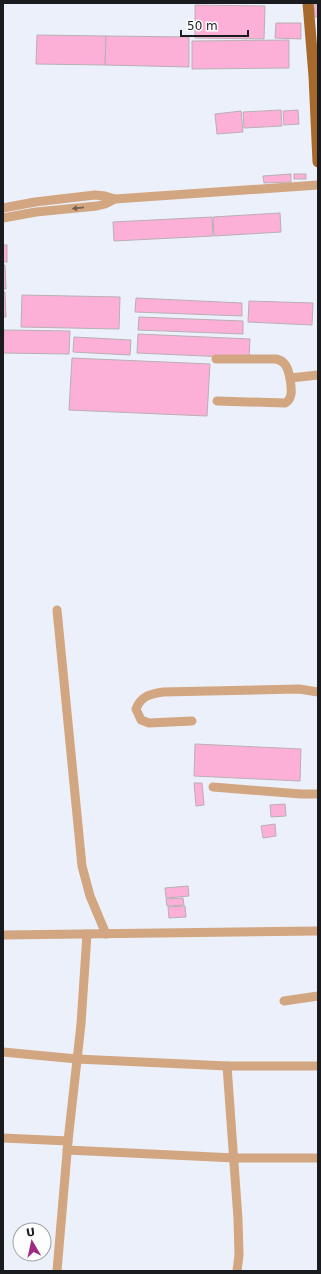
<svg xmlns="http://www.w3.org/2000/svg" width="321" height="1274" font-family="'DejaVu Sans',sans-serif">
<rect width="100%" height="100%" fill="#ecf0fa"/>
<g fill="#fdb0d7" stroke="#b9afb3">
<polygon points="314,4 318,4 318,17 315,17"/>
<polygon points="195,5 265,6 264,39 195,38"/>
<polygon points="276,23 301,23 301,39 275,38"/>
<polygon points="37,35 106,36 105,65 36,64"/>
<polygon points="106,36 189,37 189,67 105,65"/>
<polygon points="289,40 289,68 192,69 192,41"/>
<polygon points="281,110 282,126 244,128 243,112"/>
<polygon points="298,110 299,124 284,125 283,111"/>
<polygon points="241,111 243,132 217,134 215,114"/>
<polygon points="291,174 291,182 264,183 263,176"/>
<rect x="294" y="174" width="12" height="5"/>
<polygon points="280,213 281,232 214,236 213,217"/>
<polygon points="212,217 213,236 114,241 113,222"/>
<rect x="3" y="245" width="4" height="17"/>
<polygon points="3,265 5,265 6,289 3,289"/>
<polygon points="3,292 5,292 6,317 3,317"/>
<polygon points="22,295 120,297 119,329 21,327"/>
<polygon points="136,298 242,303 242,316 135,312"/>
<polygon points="249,301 313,303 312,325 248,322"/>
<polygon points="139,317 243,321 243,334 138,330"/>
<polygon points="4,330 70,331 69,354 3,353"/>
<polygon points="138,334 250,339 249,358 137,353"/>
<polygon points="74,337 131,340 130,355 73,352"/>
<polygon points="72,358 210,364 207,416 69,410"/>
<polygon points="195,744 301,749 300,781 194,776"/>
<polygon points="194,783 202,783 204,805 196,806"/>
<polygon points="285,804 286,816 271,817 270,805"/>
<polygon points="275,824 276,836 263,838 261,826"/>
<polygon points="188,886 189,896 166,898 165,888"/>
<polygon points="183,898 184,905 167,906 166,899"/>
<polygon points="185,906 186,917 169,918 168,907"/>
</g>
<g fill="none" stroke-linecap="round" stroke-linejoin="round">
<g stroke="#d2a680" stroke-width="9">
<polyline points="3,208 35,202 95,195 105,196 115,199 318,185"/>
<polyline points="3,218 36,212 97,206 105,204 115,199"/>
<path d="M216,359H276C286,361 288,369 290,378L318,375"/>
<path d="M217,401L285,403C294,398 291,387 290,378"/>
<polyline points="57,610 82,866 90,896 106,934"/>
<path d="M192,721L149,723L141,720L136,709C141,696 150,694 163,692L299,689L318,692"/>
<polyline points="213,787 301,794 318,794"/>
<polyline points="3,935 318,931"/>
<polyline points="284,1001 318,996"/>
<polyline points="3,1052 77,1059 227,1066 318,1066"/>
<polyline points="227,1066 238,1219 239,1255 237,1271"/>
<polyline points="3,1138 68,1141"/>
<polyline points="67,1150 235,1158 318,1158"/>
<polyline points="57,1271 68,1141 81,1024 87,934"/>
</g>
<polyline stroke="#a7692b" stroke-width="11" points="308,3 314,76 318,162"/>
</g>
<defs><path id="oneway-solid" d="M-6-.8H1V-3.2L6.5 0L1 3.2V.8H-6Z"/></defs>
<use fill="#766050" href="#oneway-solid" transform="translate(78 208) rotate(174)"/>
<rect width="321" height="1274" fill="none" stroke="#1a1b1f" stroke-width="8"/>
<g transform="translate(32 1242) rotate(351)"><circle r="19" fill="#fdfdfd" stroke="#a2a3a4"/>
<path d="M0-3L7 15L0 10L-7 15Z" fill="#9f2a84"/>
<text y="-6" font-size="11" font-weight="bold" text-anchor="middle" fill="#1a1b1f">U</text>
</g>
<path d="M181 30v6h67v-6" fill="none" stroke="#1a1b1f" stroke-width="2"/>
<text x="187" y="30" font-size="12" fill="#1a1b1f" stroke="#fdfdfd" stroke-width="3" paint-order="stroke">50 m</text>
</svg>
